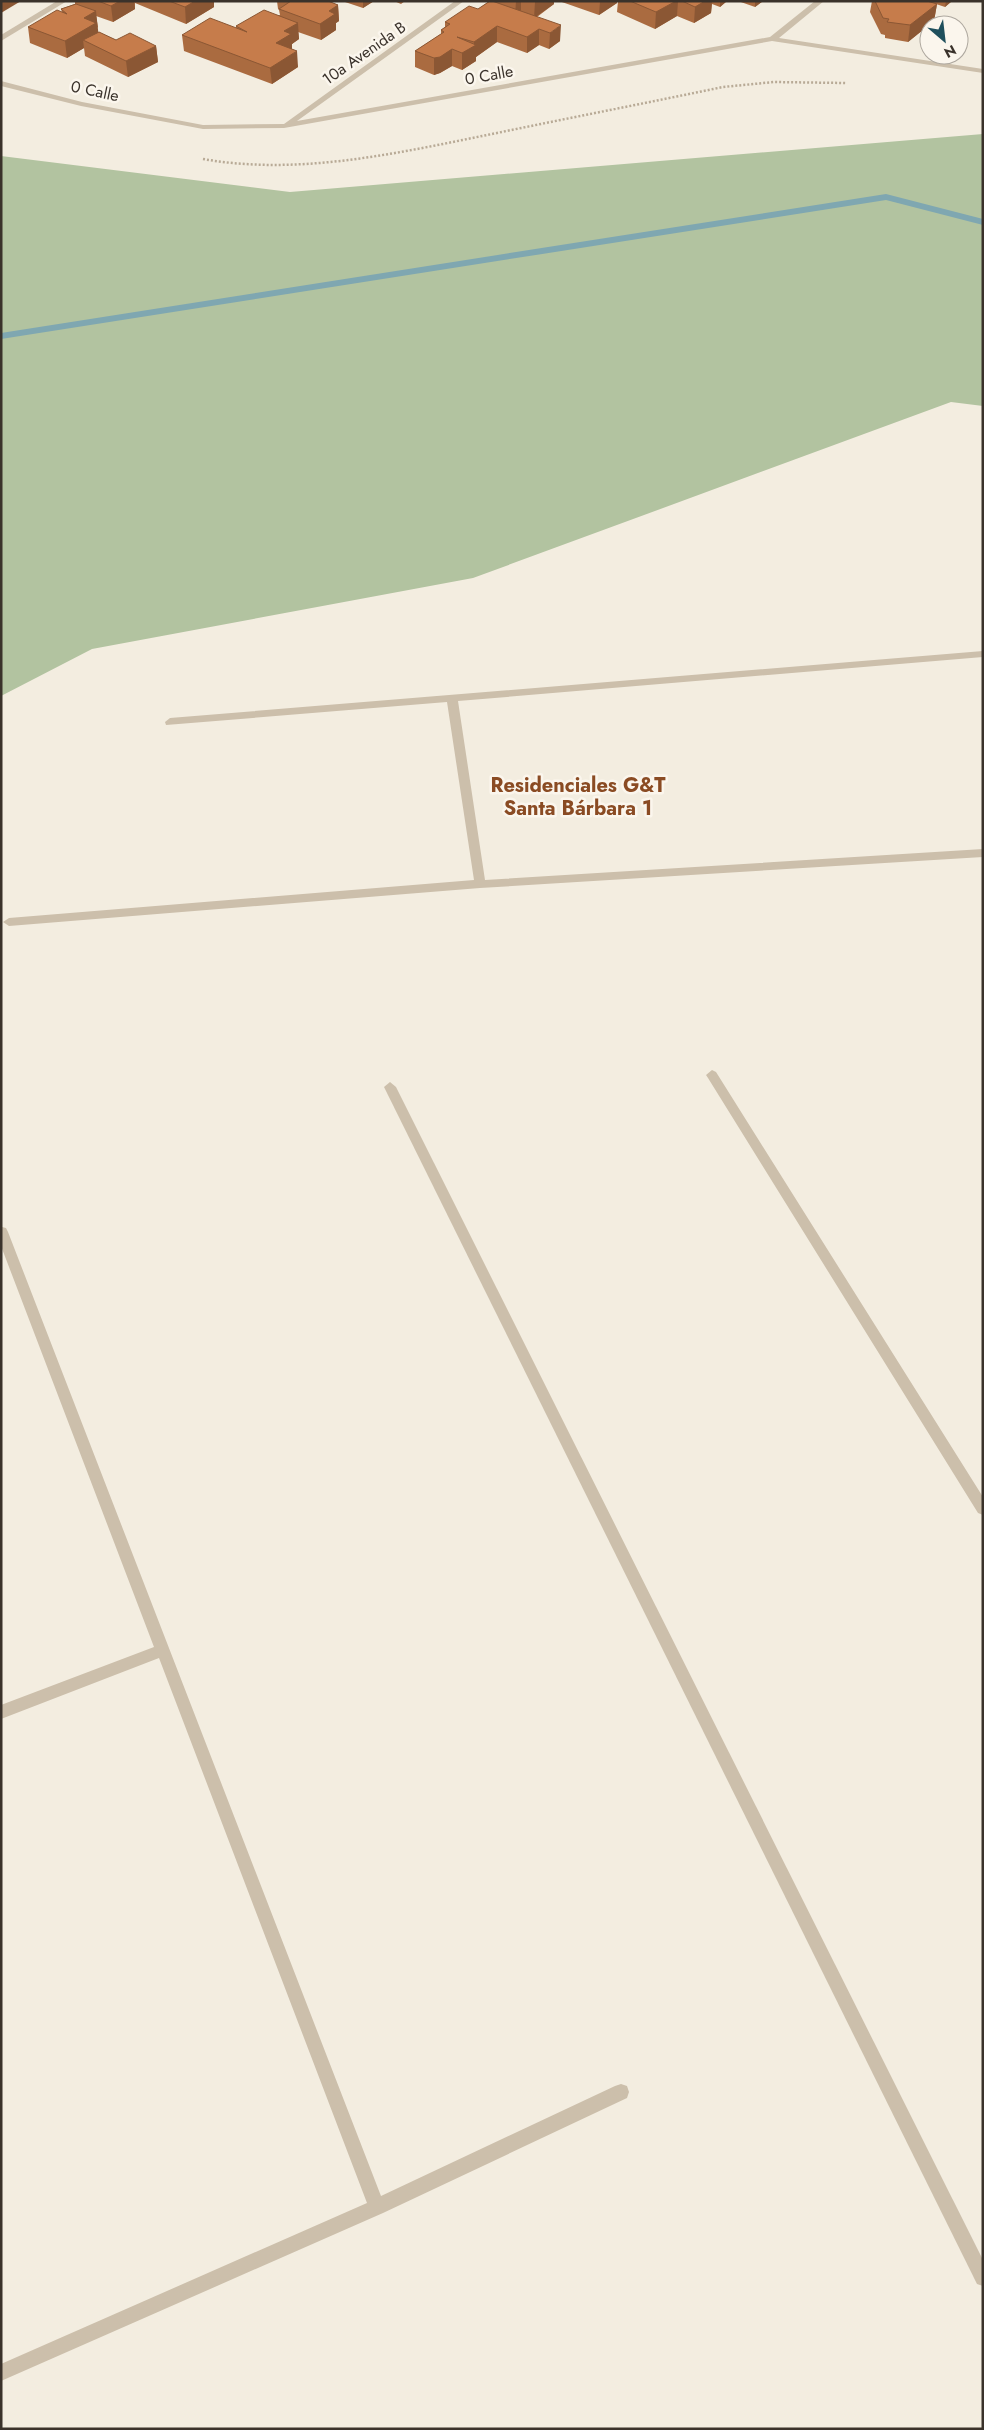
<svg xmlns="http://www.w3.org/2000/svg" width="984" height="2430" font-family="Jost,sans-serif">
<rect width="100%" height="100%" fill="#f3ede0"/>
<polygon fill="#b2c3a0" points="983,134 983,406 951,402 473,578 92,649 1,696 1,156 290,192"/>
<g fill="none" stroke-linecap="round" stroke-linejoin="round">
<polygon fill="#7fa7b1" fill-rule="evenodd" points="886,194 983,219 983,225 886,200 1,339 1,333"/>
<path stroke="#b8aa96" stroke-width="2.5" stroke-dasharray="2 2" stroke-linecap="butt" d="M203,159C299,176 398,153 492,134C569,118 646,103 723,87L774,82L846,83"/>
<g fill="#ccbfab" fill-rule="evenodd">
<polygon points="57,1 67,1 1,41 1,35"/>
<polygon points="455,1 464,1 297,121 770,37 815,1 824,1 779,38 983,69 983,73 772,41 284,128 203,129 81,106 1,86 1,81 82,102 203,125 284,124"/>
<polygon points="983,651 983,657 458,701 485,880 983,849 983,857 480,888 9,926 3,922 9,918 474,880 447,702 166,725 165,722 170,718"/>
<polygon points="712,1070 716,1072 983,1497 983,1515 978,1513 708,1078 706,1075"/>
<polygon points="390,1082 396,1087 983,2260 983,2286 977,2284 384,1087"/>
<polygon points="2,1227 6,1228 8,1232 381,2196 615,2086 621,2084 627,2086 629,2092 627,2098 383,2213 1,2381 1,2364 367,2203 159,1658 1,1719 1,1705 154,1647 1,1246"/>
</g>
</g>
<g fill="#aa6b40">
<polygon points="75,1 214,1 214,7 186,24 135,3 135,9 113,22 96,16 98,27 97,28 98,32 116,40 156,46 158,62 128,77 85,56 84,48 67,58 30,43 28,27 62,12 61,9 75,4"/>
<polygon points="277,1 328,1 338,5 339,21 336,23 336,30 321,40 298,32 299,39 292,44 292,49 298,67 272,84 184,51 182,35 236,28 236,26 280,15 279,10 278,9"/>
<polygon points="342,1 374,1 363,8"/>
<polygon points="394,1 405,1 401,4"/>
<polygon points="490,1 554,1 554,4 537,17 560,41 549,49 539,45 527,53 497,42 476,57 476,61 462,70 452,66 440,73 434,75 415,67 415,51 441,34 441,30 445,27 445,22 478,9"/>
<polygon points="559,1 617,1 617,3 599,15"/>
<polygon points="618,1 727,1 720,7 712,4 711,13 694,23 677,16 655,29 617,12"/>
<polygon points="738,1 763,1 755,7"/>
<polygon points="872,1 952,1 945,7 933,3 937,4 934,21 908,42 885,38 885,35 881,34 870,12"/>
</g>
<g fill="#8b5734">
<polygon points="1,1 21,1 1,13"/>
<polygon points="120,1 134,1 135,9 113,22 111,6"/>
<polygon points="195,1 214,1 214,7 186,24 185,7"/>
<polygon points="363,1 374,1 363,8"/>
<polygon points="516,1 521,1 521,14 515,18"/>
<polygon points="536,1 554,1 554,4 534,18 535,2"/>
<polygon points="600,1 617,1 617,3 599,15"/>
<polygon points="676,1 678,1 677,16 655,29 656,12"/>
<polygon points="698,1 712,1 711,13 694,23 695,7"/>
<polygon points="720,1 727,1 720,7"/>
<polygon points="755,1 763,1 755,7"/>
<polygon points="946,1 952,1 945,7"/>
<polygon points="937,4 934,21 908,42 910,25"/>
<polygon points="338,5 339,21 336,23 336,30 321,40 320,24 329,11"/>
<polygon points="96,11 99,39 83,40 84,48 67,58 65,41 84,18"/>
<polygon points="298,23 299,39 292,44 292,50 276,43 284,31"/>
<polygon points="561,25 560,41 549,49 550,33"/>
<polygon points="497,26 497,42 476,57 476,61 462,70 462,53 474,46 474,42"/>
<polygon points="539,29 539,45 527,53 527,37"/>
<polygon points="156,46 158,62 128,77 126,61"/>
<polygon points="452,49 452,66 440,73 434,75 434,58"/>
<polygon points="297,51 298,67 272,84 270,68"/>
</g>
<g fill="#c67c4b" stroke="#8b5734">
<polygon points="98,1 120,1 111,6"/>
<polygon points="169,1 195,1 185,7"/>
<polygon points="291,1 328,1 338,5 329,11 335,14 320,24 279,9"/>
<polygon points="490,1 492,1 561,25 550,33 539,29 527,37 497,26 474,42 457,37 476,45 462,53 452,49 440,57 434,58 415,51 444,32 441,30 450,24 445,22 469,6 478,9"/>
<polygon points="630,1 676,1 656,12"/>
<polygon points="682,1 705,1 695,7"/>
<polygon points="875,1 927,1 937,4 910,25 887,22 889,19 883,18"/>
<polygon points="76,4 96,11 84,18 96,23 65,41 28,27 57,10 67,14 61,9"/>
<polygon points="264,10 298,23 284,31 291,34 276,43 297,51 270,68 182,35 210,18 247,32 236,26"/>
<polygon points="99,32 116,40 130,33 156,46 126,61 83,40"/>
</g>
<g text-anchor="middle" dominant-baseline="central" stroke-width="5" stroke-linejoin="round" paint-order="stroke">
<g font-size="16" fill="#3a322b" stroke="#fbf6ed">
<text transform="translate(364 53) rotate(-35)">10a Avenida B</text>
<text transform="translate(489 75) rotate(-10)">0 Calle</text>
<text transform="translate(95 91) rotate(12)">0 Calle</text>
</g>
<g font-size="20" font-weight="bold" fill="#8a4b23" stroke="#fbf6ed">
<text x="578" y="785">Residenciales G&amp;T<tspan x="578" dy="23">Santa Bárbara 1</tspan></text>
</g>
</g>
<rect width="984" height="2430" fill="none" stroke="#3a322b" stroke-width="5"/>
<g transform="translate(944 40) rotate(152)"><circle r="24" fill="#fbf6ed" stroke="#aea89f"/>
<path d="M0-4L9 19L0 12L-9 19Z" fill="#1f4f5c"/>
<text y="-8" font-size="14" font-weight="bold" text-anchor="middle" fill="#3a322b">N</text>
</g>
</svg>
